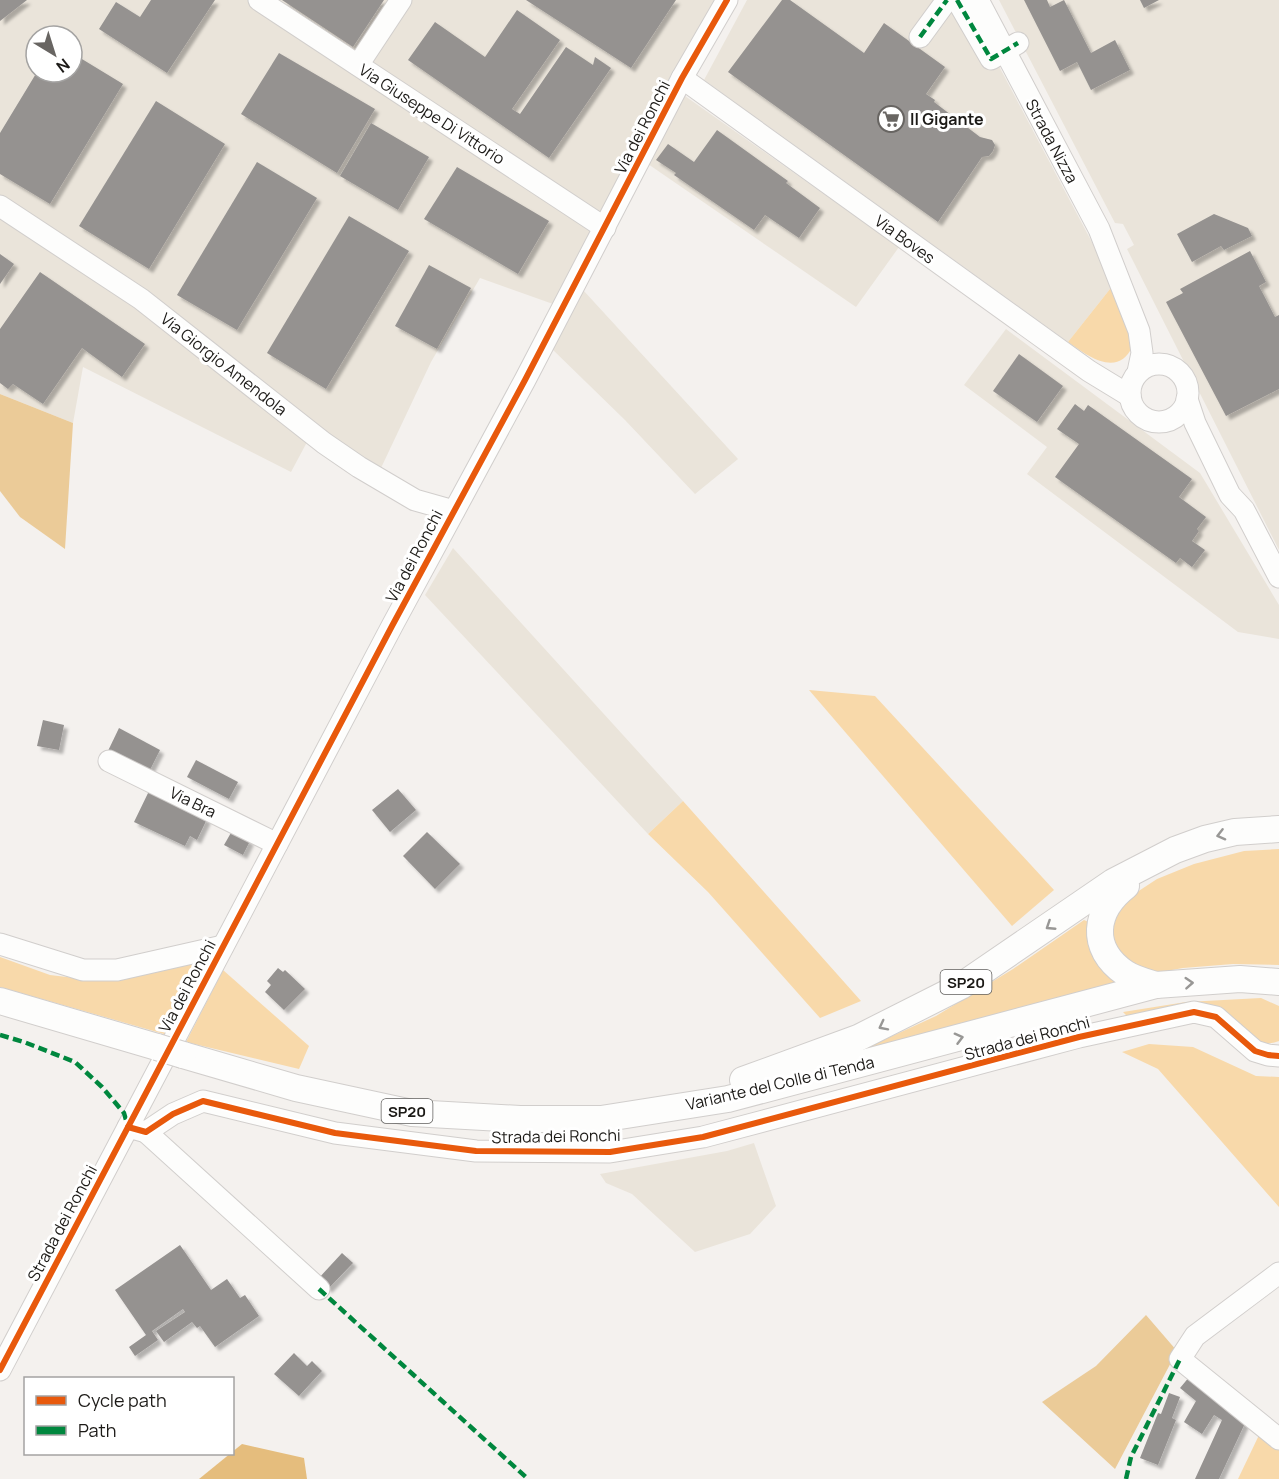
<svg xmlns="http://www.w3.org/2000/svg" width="1279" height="1479" font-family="Manrope,sans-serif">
<defs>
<filter id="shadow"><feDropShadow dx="4" dy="4" stdDeviation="1.5" flood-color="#0004"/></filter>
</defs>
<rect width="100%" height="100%" fill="#f4f1ee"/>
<g fill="#eae4da" fill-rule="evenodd">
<path d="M0,0H715L553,304L480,278L431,362L381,468L314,429L291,472L83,367L73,423L0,394ZM36,36H72V72H36Z"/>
<polygon points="747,0 964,0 1114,284 1068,342 704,80"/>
<polygon points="999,0 1279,0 1279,550 1127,249 1134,245 1123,224 1115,223"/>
<polygon points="685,96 899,247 856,307 648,164"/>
<polygon points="583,290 738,459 695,494 625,420 550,347"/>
<polygon points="1006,329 1200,473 1279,605 1279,639 1238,632 1027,474 1047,447 964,385"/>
<polygon points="453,548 683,801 648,834 425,595"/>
<polygon points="754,1143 776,1206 750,1234 695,1252 632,1194 606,1183 600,1174 727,1151"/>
</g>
<g fill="#f8d9aa">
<path d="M1114,284L1133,345C1119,379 1087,356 1068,342Z"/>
<polygon points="809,690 875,696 1054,890 1012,926"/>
<polygon points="683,801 861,1001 820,1018 708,892 648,834"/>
<polygon points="1279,849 1279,965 1233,964 1183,968 1150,974 1129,967 1112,949 1109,926 1125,900 1157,879 1194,864 1244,851"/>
<polygon points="1084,920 1091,923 1119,985 840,1060 936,1016 1013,969"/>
<polygon points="0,957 50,975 100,981 151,972 202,959 207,969 171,1036 0,987"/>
<polygon points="223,970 309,1046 299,1069 186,1042"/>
<path d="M1261,998L1279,1006V1041C1253,1051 1238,1028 1221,1012L1130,1019L1123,1012L1186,1002Z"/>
<polygon points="1149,1044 1193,1047 1256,1076 1279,1077 1279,1207 1158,1069 1122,1052"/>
<polygon points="1260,1433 1279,1449 1279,1479 1238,1479"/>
</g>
<g fill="#ebcb98">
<polygon points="0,394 73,423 65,549 20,517 0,491"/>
<polygon points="1146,1315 1177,1351 1115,1469 1042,1402 1096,1366"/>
</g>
<polygon fill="#e5bd7d" points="242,1444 304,1458 307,1479 199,1479"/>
<g fill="#959290" filter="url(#shadow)">
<polygon points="0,0 27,0 0,21"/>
<polygon points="151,0 215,0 167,73 99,29 116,2 140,17"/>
<polygon points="282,0 384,0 353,47"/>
<polygon points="526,0 676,0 631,68"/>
<polygon points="782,0 790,0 864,53 884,23 945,67 926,94 935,100 934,102 980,137 992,140 995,145 993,151 989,156 982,157 938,222 728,72"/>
<polygon points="1024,0 1047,0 1050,7 1064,0 1091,53 1115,40 1130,70 1091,90 1077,62 1060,71"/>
<polygon points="1140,0 1159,0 1144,8"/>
<polygon points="517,10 560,40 512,109 520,114 566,47 593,65 595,57 611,68 549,158 408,60 435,22 485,57"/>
<polygon points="72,53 123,84 50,204 0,174 0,133 37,72 72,72"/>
<polygon points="279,53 375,109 337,173 241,114"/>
<polygon points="156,101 225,144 149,269 79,226"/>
<polygon points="371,123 429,157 398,210 340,176"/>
<polygon points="717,130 788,181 786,183 820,208 799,238 765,215 754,230 674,175 676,173 656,160 668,144 694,162"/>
<polygon points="257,162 317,198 237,330 177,295"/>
<polygon points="457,167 549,221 518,274 424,219"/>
<polygon points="1214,214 1248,228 1252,236 1224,250 1221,246 1192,262 1177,234"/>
<polygon points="349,216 409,251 326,389 267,353"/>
<polygon points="1250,251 1266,282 1259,286 1275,317 1279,315 1279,389 1226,416 1166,302 1183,293 1180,289"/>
<polygon points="0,254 14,264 0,284"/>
<polygon points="429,265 471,288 437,349 395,326"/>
<polygon points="40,272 145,344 122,377 82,348 43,404 13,384 8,389 0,383 0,329"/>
<polygon points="1019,354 1063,386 1037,422 993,391"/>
<polygon points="1075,404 1084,411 1088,405 1192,479 1179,497 1206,517 1197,529 1199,531 1192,541 1205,550 1192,567 1180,558 1176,563 1055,477 1079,444 1057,429"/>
<polygon points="43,720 64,725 59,750 37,746"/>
<polygon points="119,728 160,750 148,774 107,753"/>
<polygon points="196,760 238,782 229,799 187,777"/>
<polygon points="398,789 416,810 390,832 372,810"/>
<polygon points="149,791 207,819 197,840 190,836 185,846 134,822"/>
<polygon points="232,831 250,841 243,855 224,845"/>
<polygon points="427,832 460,864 435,889 403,856"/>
<polygon points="278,968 283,972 285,970 305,989 284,1010 265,992 271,985 267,981"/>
<polygon points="180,1245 211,1290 227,1279 240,1298 245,1295 259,1316 215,1347 200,1326 197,1328 192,1322 164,1342 156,1331 185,1312 183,1309 152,1331 158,1340 135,1356 129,1347 146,1335 115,1290"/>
<polygon points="342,1253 353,1263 328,1289 318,1279"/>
<polygon points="294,1353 307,1366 312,1361 322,1371 299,1396 274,1374"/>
<polygon points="1190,1376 1247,1419 1219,1479 1195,1479 1222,1420 1214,1415 1202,1434 1184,1422 1196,1401 1180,1388"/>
<polygon points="1169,1393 1180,1397 1172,1418 1176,1420 1158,1465 1140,1458 1158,1413 1161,1414"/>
</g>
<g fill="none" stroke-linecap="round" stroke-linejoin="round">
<defs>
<g id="minor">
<polyline points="259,0 605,228"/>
<polyline points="957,0 991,59 1018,43"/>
<polyline points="978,0 1099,229 1139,331 1142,353 1138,372"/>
<polyline points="920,37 947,0"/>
<polyline points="358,65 401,0"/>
<polyline points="682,78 1089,371 1130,396"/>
<polyline points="0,206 141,299 324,443 359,467 415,500 454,511"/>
<circle cx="1159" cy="393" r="29"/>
<polyline points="1187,399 1195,423 1230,495 1244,510 1279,577"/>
<polyline points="109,761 277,844"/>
<polyline points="0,944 83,970 117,970 223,946"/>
<polyline points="128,1127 146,1132 173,1114 203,1101 335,1133 476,1151 610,1152 703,1137 1079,1037 1194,1012 1216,1017 1255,1051 1268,1055 1279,1056"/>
<polyline points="146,1132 319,1289"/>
<polyline points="1279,1273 1195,1336 1180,1359 1279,1439"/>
<polyline points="0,1370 392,626 525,380 682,78 727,0"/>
</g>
<g id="major">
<path d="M1126,886C1094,911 1089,948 1125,973C1134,979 1146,982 1156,985"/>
<polyline points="0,1001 157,1047"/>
<polyline points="183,1055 296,1088 412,1113 520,1119 601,1119 728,1099 1156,985 1240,979 1279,982"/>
<polyline points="743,1080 858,1038 961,986 1113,882 1175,850 1205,839 1235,832 1279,829"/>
</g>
</defs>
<use href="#minor" stroke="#d1cecc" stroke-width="23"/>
<use href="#major" stroke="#d1cecc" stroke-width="28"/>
<use href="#minor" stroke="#fdfdfc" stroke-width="21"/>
<use href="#major" stroke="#fdfdfc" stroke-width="26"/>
<defs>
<polyline id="major-bridge" points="157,1047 183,1055"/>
</defs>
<use href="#major-bridge" stroke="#d1cecc" stroke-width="28" stroke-linecap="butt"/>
<use href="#major-bridge" stroke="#fdfdfc" stroke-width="26"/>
<g stroke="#00873e" stroke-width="4.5" stroke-dasharray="9 4.5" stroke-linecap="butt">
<polyline points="957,0 991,59 1018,43"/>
<polyline points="920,37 947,0"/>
<polyline points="0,1035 24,1042 75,1062 102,1087 124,1113 128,1127"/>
<polyline points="319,1289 528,1479"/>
<polyline points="1126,1479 1131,1457 1180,1359"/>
</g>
<defs>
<g id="cycleway">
<polyline points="128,1127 146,1132 173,1114 203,1101 335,1133 476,1151 610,1152 703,1137 1079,1037 1194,1012 1216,1017 1255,1051 1268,1055 1279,1056"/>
<polyline points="0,1370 392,626 525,380 682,78 727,0"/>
</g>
</defs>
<use href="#cycleway" stroke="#fff" stroke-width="10"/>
<use href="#cycleway" stroke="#e8590c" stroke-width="6"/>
</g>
<defs><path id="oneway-chevron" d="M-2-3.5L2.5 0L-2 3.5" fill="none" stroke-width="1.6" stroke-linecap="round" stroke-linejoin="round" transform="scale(1.5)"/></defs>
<g stroke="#989795">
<use href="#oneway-chevron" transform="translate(1221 835) rotate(166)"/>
<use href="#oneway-chevron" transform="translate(1050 926) rotate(147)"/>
<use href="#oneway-chevron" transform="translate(1189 983) rotate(-4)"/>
<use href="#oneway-chevron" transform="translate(883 1026) rotate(153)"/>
<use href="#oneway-chevron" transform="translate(959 1038) rotate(-15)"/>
</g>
<defs>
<symbol id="supermarket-ring" viewBox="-11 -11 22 22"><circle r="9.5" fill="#fff" stroke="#686562" stroke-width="1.5"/><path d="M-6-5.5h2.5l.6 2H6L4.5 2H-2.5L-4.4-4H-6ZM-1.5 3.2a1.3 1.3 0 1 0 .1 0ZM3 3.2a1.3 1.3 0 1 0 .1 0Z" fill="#686562"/></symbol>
</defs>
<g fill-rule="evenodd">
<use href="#supermarket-ring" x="876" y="104" width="30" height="30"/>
</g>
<g text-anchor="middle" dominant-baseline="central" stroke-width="6" stroke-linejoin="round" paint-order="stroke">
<g fill="#fff" stroke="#605f5d" stroke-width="1.5">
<rect x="940.5" y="970" width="51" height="24" rx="4.5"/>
<rect x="381.5" y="1099" width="51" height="24" rx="4.5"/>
</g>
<g font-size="15" font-weight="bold" fill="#1c1a17">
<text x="966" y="982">SP20</text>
<text x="407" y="1111">SP20</text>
</g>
<g font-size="16" fill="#1c1a17" stroke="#fff">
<text transform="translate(432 114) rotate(33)">Via Giuseppe Di Vittorio</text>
<text transform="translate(642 127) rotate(-63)">Via dei Ronchi</text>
<text transform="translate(1052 141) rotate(62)">Strada Nizza</text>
<text transform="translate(905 239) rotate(36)">Via Boves</text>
<text transform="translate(224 364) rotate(38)">Via Giorgio Amendola</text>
<text transform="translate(414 556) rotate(-62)">Via dei Ronchi</text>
<text transform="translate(193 802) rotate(26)">Via Bra</text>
<text transform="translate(187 986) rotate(-62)">Via dei Ronchi</text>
<text transform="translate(1027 1038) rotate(-15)">Strada dei Ronchi</text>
<text transform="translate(780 1083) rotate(-13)">Variante del Colle di Tenda</text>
<text transform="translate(556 1136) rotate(-1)">Strada dei Ronchi</text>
<text transform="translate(62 1223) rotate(-62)">Strada dei Ronchi</text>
</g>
<g font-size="16" font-weight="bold" fill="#1c1a17" stroke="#fff" text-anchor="start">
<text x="910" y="119">Il Gigante</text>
</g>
</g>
<rect x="24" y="1377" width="210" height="78" fill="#ffffff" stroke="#a4a3a2" stroke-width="1.5"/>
<rect x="36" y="1396" width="30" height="9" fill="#e8590c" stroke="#a4a3a2" stroke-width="1.5"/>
<text x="78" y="1407" font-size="18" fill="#1c1a17">Cycle path</text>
<rect x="36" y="1426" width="30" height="9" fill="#00873e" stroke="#a4a3a2" stroke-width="1.5"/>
<text x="78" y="1437" font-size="18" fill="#1c1a17">Path</text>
<g transform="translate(54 54) rotate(142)"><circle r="28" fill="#ffffff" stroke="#a4a3a2" stroke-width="1.5"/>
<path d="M0-4.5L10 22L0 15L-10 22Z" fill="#686562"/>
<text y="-9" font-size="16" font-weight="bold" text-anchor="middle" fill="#1c1a17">N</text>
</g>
</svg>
